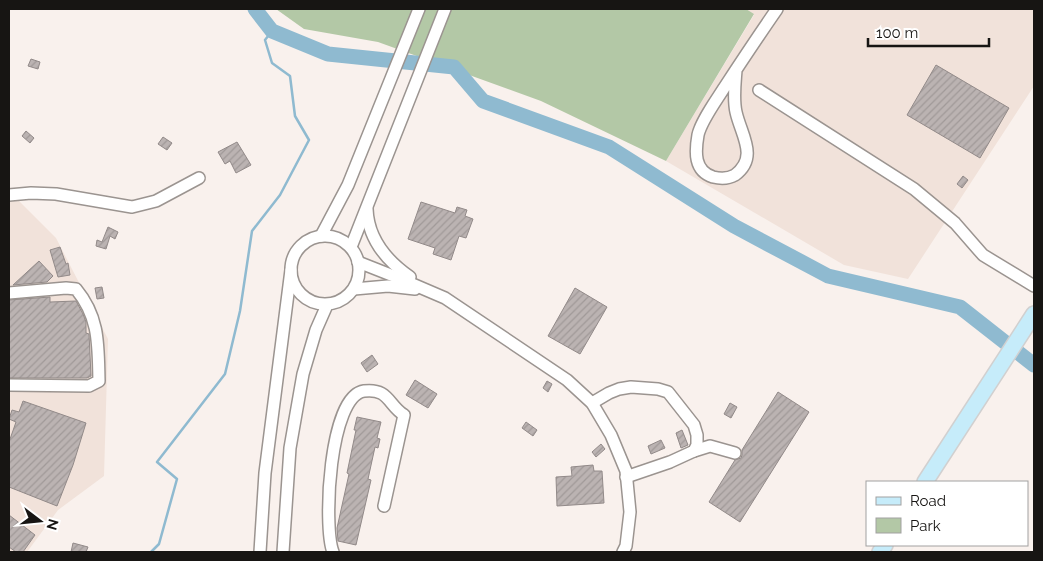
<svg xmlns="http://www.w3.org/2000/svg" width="1043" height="561" font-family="Raleway,sans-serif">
<defs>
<pattern id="building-hatch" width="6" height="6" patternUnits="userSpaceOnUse" patternTransform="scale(1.25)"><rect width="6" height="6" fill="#bbb3b2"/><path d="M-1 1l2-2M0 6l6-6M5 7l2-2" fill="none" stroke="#a09998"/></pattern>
</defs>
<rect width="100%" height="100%" fill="#f9f1ed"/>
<g fill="#f1e2da">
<polygon points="746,9 1034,9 1034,86 908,279 844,265 666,161 754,15"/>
<polygon points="9,191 56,238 108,339 104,476 58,510 27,552 9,552"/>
</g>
<polygon fill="#b3c8a6" points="276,9 746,9 754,14 666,161 541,101 378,42 304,29"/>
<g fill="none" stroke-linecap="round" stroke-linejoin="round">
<polyline stroke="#8fbad0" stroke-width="2.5" points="151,552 159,544 177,479 157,462 225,374 240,311 252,231 280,195 309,140 295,116 290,76 272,63 265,40 272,31"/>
<polyline stroke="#8fbad0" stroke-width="15" points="255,9 272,31 328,54 454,67 483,101 609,147 734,226 828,276 960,307 1034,365"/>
</g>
<g fill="url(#building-hatch)" stroke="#928a89">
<polygon points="31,59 40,62 38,69 28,66"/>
<polygon points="936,65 1009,108 980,158 907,115"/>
<polygon points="26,131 34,138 30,143 22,136"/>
<polygon points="163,137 172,143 167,150 158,144"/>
<polygon points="237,142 251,165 236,173 230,161 225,164 218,152"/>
<polygon points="963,176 968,180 962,188 957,184"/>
<polygon points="421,202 455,213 457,207 467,210 465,216 473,219 466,238 459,236 451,260 433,254 435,248 408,239"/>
<polygon points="108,227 118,232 115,239 110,236 106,249 96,246 97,240 102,242"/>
<polygon points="60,247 66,264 68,263 70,275 58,277 50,250"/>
<polygon points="39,261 53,276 47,282 13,285"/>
<polygon points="102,287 104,298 97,299 95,288"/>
<polygon points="575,288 607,307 580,354 548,336"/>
<polygon points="50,297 50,302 76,301 83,314 86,322 86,333 89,334 91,376 87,378 9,378 9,300"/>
<polygon points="372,355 378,364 367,372 361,363"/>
<polygon points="415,380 437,394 428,408 406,395"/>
<polygon points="547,381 552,384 548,392 543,388"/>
<polygon points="778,392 809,412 740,522 709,502 735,460 741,458 742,455 742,450"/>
<polygon points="23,401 86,423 73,465 57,506 9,487 9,442 16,422 9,419 12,410 19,412"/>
<polygon points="730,403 737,407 731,418 724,414"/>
<polygon points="357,417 381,422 377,438 380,439 378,448 375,447 368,479 371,480 356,545 338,541 337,528 349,474 347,473 356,430 354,430"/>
<polygon points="526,422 537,430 533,436 522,428"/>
<polygon points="682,430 688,445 681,448 676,433"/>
<polygon points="661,440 665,448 651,454 648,446"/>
<polygon points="601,444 605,449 596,457 592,452"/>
<polygon points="593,465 594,471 602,471 604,503 557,506 556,477 572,476 571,467"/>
<polygon points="9,515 35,535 23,552 16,552 9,547"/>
<polygon points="73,543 88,547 86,552 71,552"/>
</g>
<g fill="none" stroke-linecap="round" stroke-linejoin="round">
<defs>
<g id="minor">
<path d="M736,70C735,84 733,99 736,112C741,135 759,157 735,175C728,179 721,179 713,177C694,171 695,152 698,135C701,121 716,101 724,88C741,62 759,35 777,9"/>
<polyline points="759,90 914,189 955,223 983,255 1034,286"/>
<polyline points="9,195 31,193 56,194 132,207 156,201 199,178"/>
<path d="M367,209C368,239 387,261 410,277"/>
<circle cx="325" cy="270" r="34"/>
<polyline points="321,236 348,185 419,9"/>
<polyline points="351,247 445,9"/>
<polyline points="358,262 396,277 445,298 567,380 592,403 611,435 626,471 630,512 626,546 623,552"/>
<polyline points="354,289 388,286 415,289"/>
<path d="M9,293L66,288L76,289C100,318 98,346 99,381L89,386L9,385"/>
<polyline points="592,403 609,393 619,389 631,387 658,389 668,392 694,425 697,435 697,445 694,451 670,462 626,477"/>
<polyline points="694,451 710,446 735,453"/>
<polyline points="260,552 265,473 291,270"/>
<polyline points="283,552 290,448 303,374 316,330 327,305"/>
<path d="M333,552C323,526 329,396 364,391C389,388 388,405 404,415L384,506"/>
</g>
<g id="major">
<polyline points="925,482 1034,314"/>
<polyline points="880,552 885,545"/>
</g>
</defs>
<use href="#minor" stroke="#9b9490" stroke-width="14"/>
<use href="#major" stroke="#d1d0d0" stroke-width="18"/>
<use href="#minor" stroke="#fff" stroke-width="11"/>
<use href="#major" stroke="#c6ecfa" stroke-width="15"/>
</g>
<rect width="1043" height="561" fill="none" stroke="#171513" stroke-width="20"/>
<rect x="866" y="481" width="162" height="65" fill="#ffffff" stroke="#a2a1a1"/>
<rect x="876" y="497" width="25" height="8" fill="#c6ecfa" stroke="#a2a1a1"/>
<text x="910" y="506" font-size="15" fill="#171513">Road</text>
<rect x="876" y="518" width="25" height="15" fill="#b3c8a6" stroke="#a2a1a1"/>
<text x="910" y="531" font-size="15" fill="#171513">Park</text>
<g transform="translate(40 521) rotate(106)" stroke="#ffffff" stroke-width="4" paint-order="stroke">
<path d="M0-4L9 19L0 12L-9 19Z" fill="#171513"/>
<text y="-8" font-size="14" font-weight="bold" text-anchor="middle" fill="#171513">N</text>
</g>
<path d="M868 38v8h121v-8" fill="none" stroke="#171513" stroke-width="2.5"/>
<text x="876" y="38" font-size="15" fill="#171513" stroke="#ffffff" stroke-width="4" paint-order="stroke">100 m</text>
</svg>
